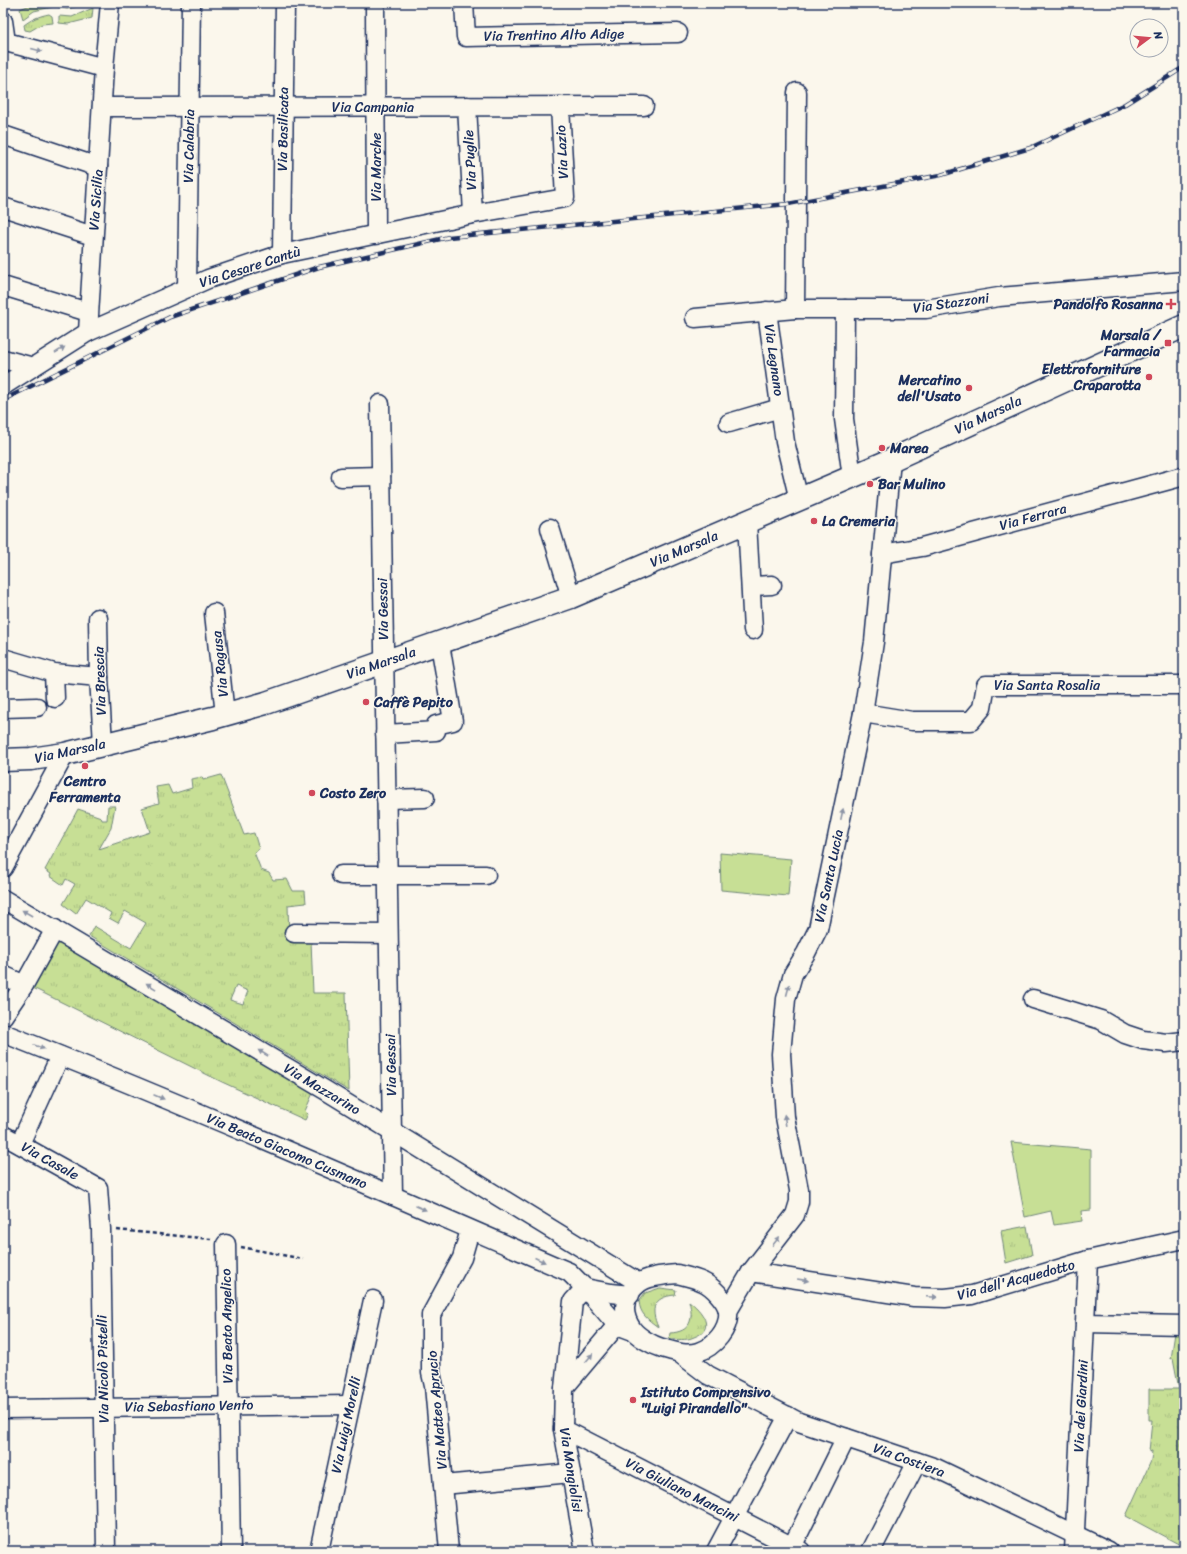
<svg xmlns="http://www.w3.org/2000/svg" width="1187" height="1554" font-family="Sriracha,sans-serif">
<defs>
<pattern id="grass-tufts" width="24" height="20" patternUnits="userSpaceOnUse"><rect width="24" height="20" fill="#c7df95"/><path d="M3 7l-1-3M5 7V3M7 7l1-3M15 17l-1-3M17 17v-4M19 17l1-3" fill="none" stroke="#aac083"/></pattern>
</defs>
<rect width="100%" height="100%" fill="#fbf7ec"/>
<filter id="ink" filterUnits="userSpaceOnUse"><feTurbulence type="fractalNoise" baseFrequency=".025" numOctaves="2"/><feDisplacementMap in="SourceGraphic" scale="8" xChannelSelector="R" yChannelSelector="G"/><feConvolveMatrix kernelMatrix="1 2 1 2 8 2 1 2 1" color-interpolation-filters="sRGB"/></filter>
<g filter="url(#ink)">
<g fill="url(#grass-tufts)" stroke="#71877a" fill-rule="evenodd">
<polygon points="35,3 52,3 52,7 34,11 23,19 20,9"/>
<polygon points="58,3 89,3 67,9 58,7"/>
<polygon points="93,8 92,18 68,24 59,23 59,16 72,17"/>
<path d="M49,14L52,16L53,23L42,24L30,31L25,30L24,25C32,19 39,16 49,14Z"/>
<path d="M221,775L244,835L254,833L259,849L254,852L261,870L269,873L273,880L287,879L293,891H305L306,903L288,905L289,940H311L313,993H346L349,1091L89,936L94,926L131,948L146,923L125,911L118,923L109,918L111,913L86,898L76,914L63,904L75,884L66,879L63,885L50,876L51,874L45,870L78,809L101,817L102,820H107L108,806H115L111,828L99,849L150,832L142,808L159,803L156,787L168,785L172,794L192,788L191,779L202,777L203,780ZM236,986L248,991L243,1004L230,1000Z"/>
<polygon points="56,939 313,1093 305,1111 308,1114 305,1120 222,1082 29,986"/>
<polygon points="1027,1226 1032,1255 1006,1263 1001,1231"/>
<path d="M660,1288L676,1290L675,1295C653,1297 650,1309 658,1327C647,1319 640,1314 639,1301L645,1293Z"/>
<path d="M689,1301C701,1310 717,1329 694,1337C686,1341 677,1339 669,1339L670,1333C691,1332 694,1319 689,1301Z"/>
<polygon points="1175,1333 1184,1333 1184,1547 1126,1516 1151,1461 1152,1451 1149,1452 1152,1420 1149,1420 1149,1389 1179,1389 1173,1358 1171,1359"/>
</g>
<g fill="#c7df95" stroke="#71877a">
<polygon points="720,853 791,859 788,896 721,890"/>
<polygon points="1011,1142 1091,1149 1091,1210 1081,1211 1082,1221 1054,1225 1051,1211 1025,1217"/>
</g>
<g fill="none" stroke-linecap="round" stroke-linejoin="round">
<defs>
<g id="minor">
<polyline points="375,3 376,235"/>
<polyline points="464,3 466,37 678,33"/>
<polyline points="3,21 6,42 104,68 110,3"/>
<polyline points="467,106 473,214"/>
<polyline points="102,107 644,106"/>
<polyline points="3,135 98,167"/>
<polyline points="3,207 93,236"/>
<polyline points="282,254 285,3"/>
<polyline points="3,286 88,312"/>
<polyline points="187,288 191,3"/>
<polyline points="795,309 797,92"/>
<polyline points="845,309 844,419 852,477"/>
<polyline points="767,311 785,442 799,500"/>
<polyline points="695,318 795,309 926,309 999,297 1184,281"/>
<polyline points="88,332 104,68"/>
<polyline points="3,359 33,367"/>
<polyline points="3,386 88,332 208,279 282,254 473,214 565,198 560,106"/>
<polyline points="380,404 393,1196"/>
<polyline points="729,423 780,408"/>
<polyline points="341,477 381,476"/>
<polyline points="747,522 753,630"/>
<polyline points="550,528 571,597"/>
<polyline points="882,554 922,547 1184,476"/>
<polyline points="751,586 772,585"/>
<polyline points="214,613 225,715"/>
<polyline points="98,618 99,677 103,744"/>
<polyline points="3,658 54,673 99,677"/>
<polyline points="54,673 55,698"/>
<polyline points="3,708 37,707"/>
<polyline points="863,713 912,721 971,721 982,708 986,685 1184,685"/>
<polyline points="385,734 436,731 436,725 453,721 440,644"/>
<polyline points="386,799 425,798"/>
<polyline points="3,868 65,754"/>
<polyline points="341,875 486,875"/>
<polyline points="3,899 325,1090 639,1283"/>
<polyline points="294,933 388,934"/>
<polyline points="3,975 24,985"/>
<polyline points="1033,999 1101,1020 1125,1034 1143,1040 1166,1043 1184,1041"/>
<polyline points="3,1016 24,985 55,929"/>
<path d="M3,1033C194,1108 381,1191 569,1272L585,1288L617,1325L633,1331"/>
<polyline points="3,1135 98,1188 101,1229 106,1551"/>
<polyline points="20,1144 60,1056"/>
<polyline points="226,1244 231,1551"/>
<polyline points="751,1272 914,1297 945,1298 972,1295 1088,1260 1184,1239"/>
<path d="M677,1274C685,1276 695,1278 703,1282C712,1286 726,1300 728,1311C730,1329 714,1347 698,1352C686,1356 673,1351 662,1348C652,1345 638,1337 632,1329C621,1313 623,1296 639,1283C648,1276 665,1275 677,1274Z"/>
<polyline points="585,1288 611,1293 630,1295"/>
<polyline points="728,1311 751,1272 795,1215 799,1202 799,1190 785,1117 781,1054 786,999 793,974 806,953 818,929 863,713 874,642 891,460"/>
<polyline points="1085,1323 1184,1325"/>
<polyline points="679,1353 708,1375 799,1422 936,1468 1109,1551"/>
<polyline points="564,1388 617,1325"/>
<polyline points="3,1409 350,1405"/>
<polyline points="563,1429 801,1551"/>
<polyline points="443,1485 571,1473"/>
<polyline points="319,1551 373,1300"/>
<polyline points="449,1551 434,1386 431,1373 431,1315 462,1258 470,1230"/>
<polyline points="585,1551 563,1429 564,1388 573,1301 585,1288"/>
<polyline points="716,1551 788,1416"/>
<polyline points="790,1551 846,1438"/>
<polyline points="871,1551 917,1462"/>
<polyline points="1074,1551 1088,1260"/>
</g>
<polyline id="secondary" points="3,760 31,759 65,754 213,718 266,703 571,597 891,460 1184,326"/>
</defs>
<use href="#minor" stroke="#1b2f5e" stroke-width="21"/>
<use href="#secondary" stroke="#1b2f5e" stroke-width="25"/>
<g stroke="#1b2f5e" stroke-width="2.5" stroke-dasharray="4 3" stroke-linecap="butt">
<polyline points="117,1230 211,1239"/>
<polyline points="241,1247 303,1259"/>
</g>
<use href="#minor" stroke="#fbf7ec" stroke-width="18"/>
<use href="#secondary" stroke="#fbf7ec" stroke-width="22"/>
<defs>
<polyline id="rail" points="3,400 170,317 319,267 449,237 788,204 941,175 1030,148 1125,104 1184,67"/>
</defs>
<use href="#rail" stroke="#1b2f5e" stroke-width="4.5"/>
<use href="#rail" stroke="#fbf7ec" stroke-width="3" stroke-dasharray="9" stroke-linecap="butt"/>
</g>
<defs><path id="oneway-solid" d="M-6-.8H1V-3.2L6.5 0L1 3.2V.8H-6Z"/></defs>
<g fill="#8b93a5">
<use href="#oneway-solid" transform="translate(37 50) rotate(15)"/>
<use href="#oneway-solid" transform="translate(60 350) rotate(-32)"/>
<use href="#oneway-solid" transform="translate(842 814) rotate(-78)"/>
<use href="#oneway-solid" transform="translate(27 913) rotate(-150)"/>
<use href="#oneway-solid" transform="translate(151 986) rotate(-149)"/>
<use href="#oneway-solid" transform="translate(788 990) rotate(-75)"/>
<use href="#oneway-solid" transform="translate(39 1047) rotate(21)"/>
<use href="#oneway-solid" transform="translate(263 1053) rotate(-149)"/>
<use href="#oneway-solid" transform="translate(159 1097) rotate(23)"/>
<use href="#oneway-solid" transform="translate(785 1120) rotate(-98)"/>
<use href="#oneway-solid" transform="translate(421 1208) rotate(23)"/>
<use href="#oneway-solid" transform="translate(776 1241) rotate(-51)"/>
<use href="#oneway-solid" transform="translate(540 1260) rotate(24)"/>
<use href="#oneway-solid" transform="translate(803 1280) rotate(9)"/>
<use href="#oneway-solid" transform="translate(932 1297) rotate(2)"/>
<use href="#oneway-solid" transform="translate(589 1358) rotate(-50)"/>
</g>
</g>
<g fill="#d1495b" stroke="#fbf7ec" stroke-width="1.5">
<path d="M1169 298h4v4h4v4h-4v4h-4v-4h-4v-4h4z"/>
<rect x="1164" y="339" width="8" height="8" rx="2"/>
<circle cx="1149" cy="377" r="4"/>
<circle cx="969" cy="388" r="4"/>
<circle cx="882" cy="448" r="4"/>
<circle cx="870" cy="484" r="4"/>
<circle cx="814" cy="521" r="4"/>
<circle cx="366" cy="702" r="4"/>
<circle cx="85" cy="766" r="4"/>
<circle cx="312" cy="793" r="4"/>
<circle cx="633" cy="1400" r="4"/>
</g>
<g text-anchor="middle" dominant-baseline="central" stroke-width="3" stroke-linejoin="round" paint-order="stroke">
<g font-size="14" fill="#1b2f5e" stroke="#fbf7ec">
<text transform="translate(554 35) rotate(-1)">Via Trentino Alto Adige</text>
<text x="373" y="107">Via Campania</text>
<text transform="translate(283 129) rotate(-89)">Via Basilicata</text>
<text transform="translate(189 146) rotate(-89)">Via Calabria</text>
<text transform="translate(562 152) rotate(-93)">Via Lazio</text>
<text transform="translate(470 160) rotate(-93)">Via Puglie</text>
<text transform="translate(376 167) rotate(-90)">Via Marche</text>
<text transform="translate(96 200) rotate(-86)">Via Sicilia</text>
<text transform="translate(250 267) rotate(-18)">Via Cesare Cantù</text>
<text transform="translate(951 303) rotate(-8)">Via Stazzoni</text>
<text transform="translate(774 360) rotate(82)">Via Legnano</text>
<text transform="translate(988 415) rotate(-25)">Via Marsala</text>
<text transform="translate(1033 517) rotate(-15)">Via Ferrara</text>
<text transform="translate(684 549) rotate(-23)">Via Marsala</text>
<text transform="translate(383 609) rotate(-91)">Via Gessai</text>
<text transform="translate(381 663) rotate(-19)">Via Marsala</text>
<text transform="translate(220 664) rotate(-96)">Via Ragusa</text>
<text transform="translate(100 681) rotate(-92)">Via Brescia</text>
<text x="1047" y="685">Via Santa Rosalia</text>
<text transform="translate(70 751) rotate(-12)">Via Marsala</text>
<text transform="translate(829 876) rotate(-78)">Via Santa Lucia</text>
<text transform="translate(391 1065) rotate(-91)">Via Gessai</text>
<text transform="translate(322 1089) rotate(31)">Via Mazzarino</text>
<text transform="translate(287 1151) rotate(23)">Via Beato Giacomo Cusmano</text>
<text transform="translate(50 1161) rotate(29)">Via Casale</text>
<text transform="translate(1016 1280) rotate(-15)">Via dell'Acquedotto</text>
<text transform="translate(227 1326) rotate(-91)">Via Beato Angelico</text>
<text transform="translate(103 1369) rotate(-91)">Via Nicolò Pistelli</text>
<text transform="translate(189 1406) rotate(-1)">Via Sebastiano Vento</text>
<text transform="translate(1081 1406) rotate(-87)">Via dei Giardini</text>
<text transform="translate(437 1410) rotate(-95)">Via Matteo Aprucio</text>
<text transform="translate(346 1425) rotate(-78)">Via Luigi Morelli</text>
<text transform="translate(909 1460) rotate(20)">Via Costiera</text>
<text transform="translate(571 1470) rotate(81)">Via Mongiolisi</text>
<text transform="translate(682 1490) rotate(27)">Via Giuliano Mancini</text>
</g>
<g font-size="14" font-weight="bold" fill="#1b2f5e" stroke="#fbf7ec" text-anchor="start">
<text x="1163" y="304" text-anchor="end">Pandolfo Rosanna</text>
<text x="1160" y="335" text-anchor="end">Marsala /<tspan x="1160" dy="16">Farmacia</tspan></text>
<text x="1141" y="369" text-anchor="end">Elettroforniture<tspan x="1141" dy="16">Craparotta</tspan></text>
<text x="961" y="380" text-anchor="end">Mercatino<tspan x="961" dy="16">dell'Usato</tspan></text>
<text x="890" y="448">Marea</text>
<text x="878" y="484">Bar Mulino</text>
<text x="822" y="521">La Cremeria</text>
<text x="374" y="702">Caffè Pepito</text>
<text x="85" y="781" text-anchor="middle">Centro<tspan x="85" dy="16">Ferramenta</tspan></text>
<text x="320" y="793">Costo Zero</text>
<text x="641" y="1392">Istituto Comprensivo<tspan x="641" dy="16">"Luigi Pirandello"</tspan></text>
</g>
</g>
<rect width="1187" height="1554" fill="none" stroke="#fbf7ec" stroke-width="16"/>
<rect x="8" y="8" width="1171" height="1538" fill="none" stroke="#1b2f5e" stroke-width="1.5" filter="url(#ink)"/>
<g transform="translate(1149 38) rotate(74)"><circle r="19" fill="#fbf7ec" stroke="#a1a7b3"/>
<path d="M0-3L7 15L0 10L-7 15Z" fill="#d1495b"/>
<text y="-6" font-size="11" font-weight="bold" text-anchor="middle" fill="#1b2f5e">N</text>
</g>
</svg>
